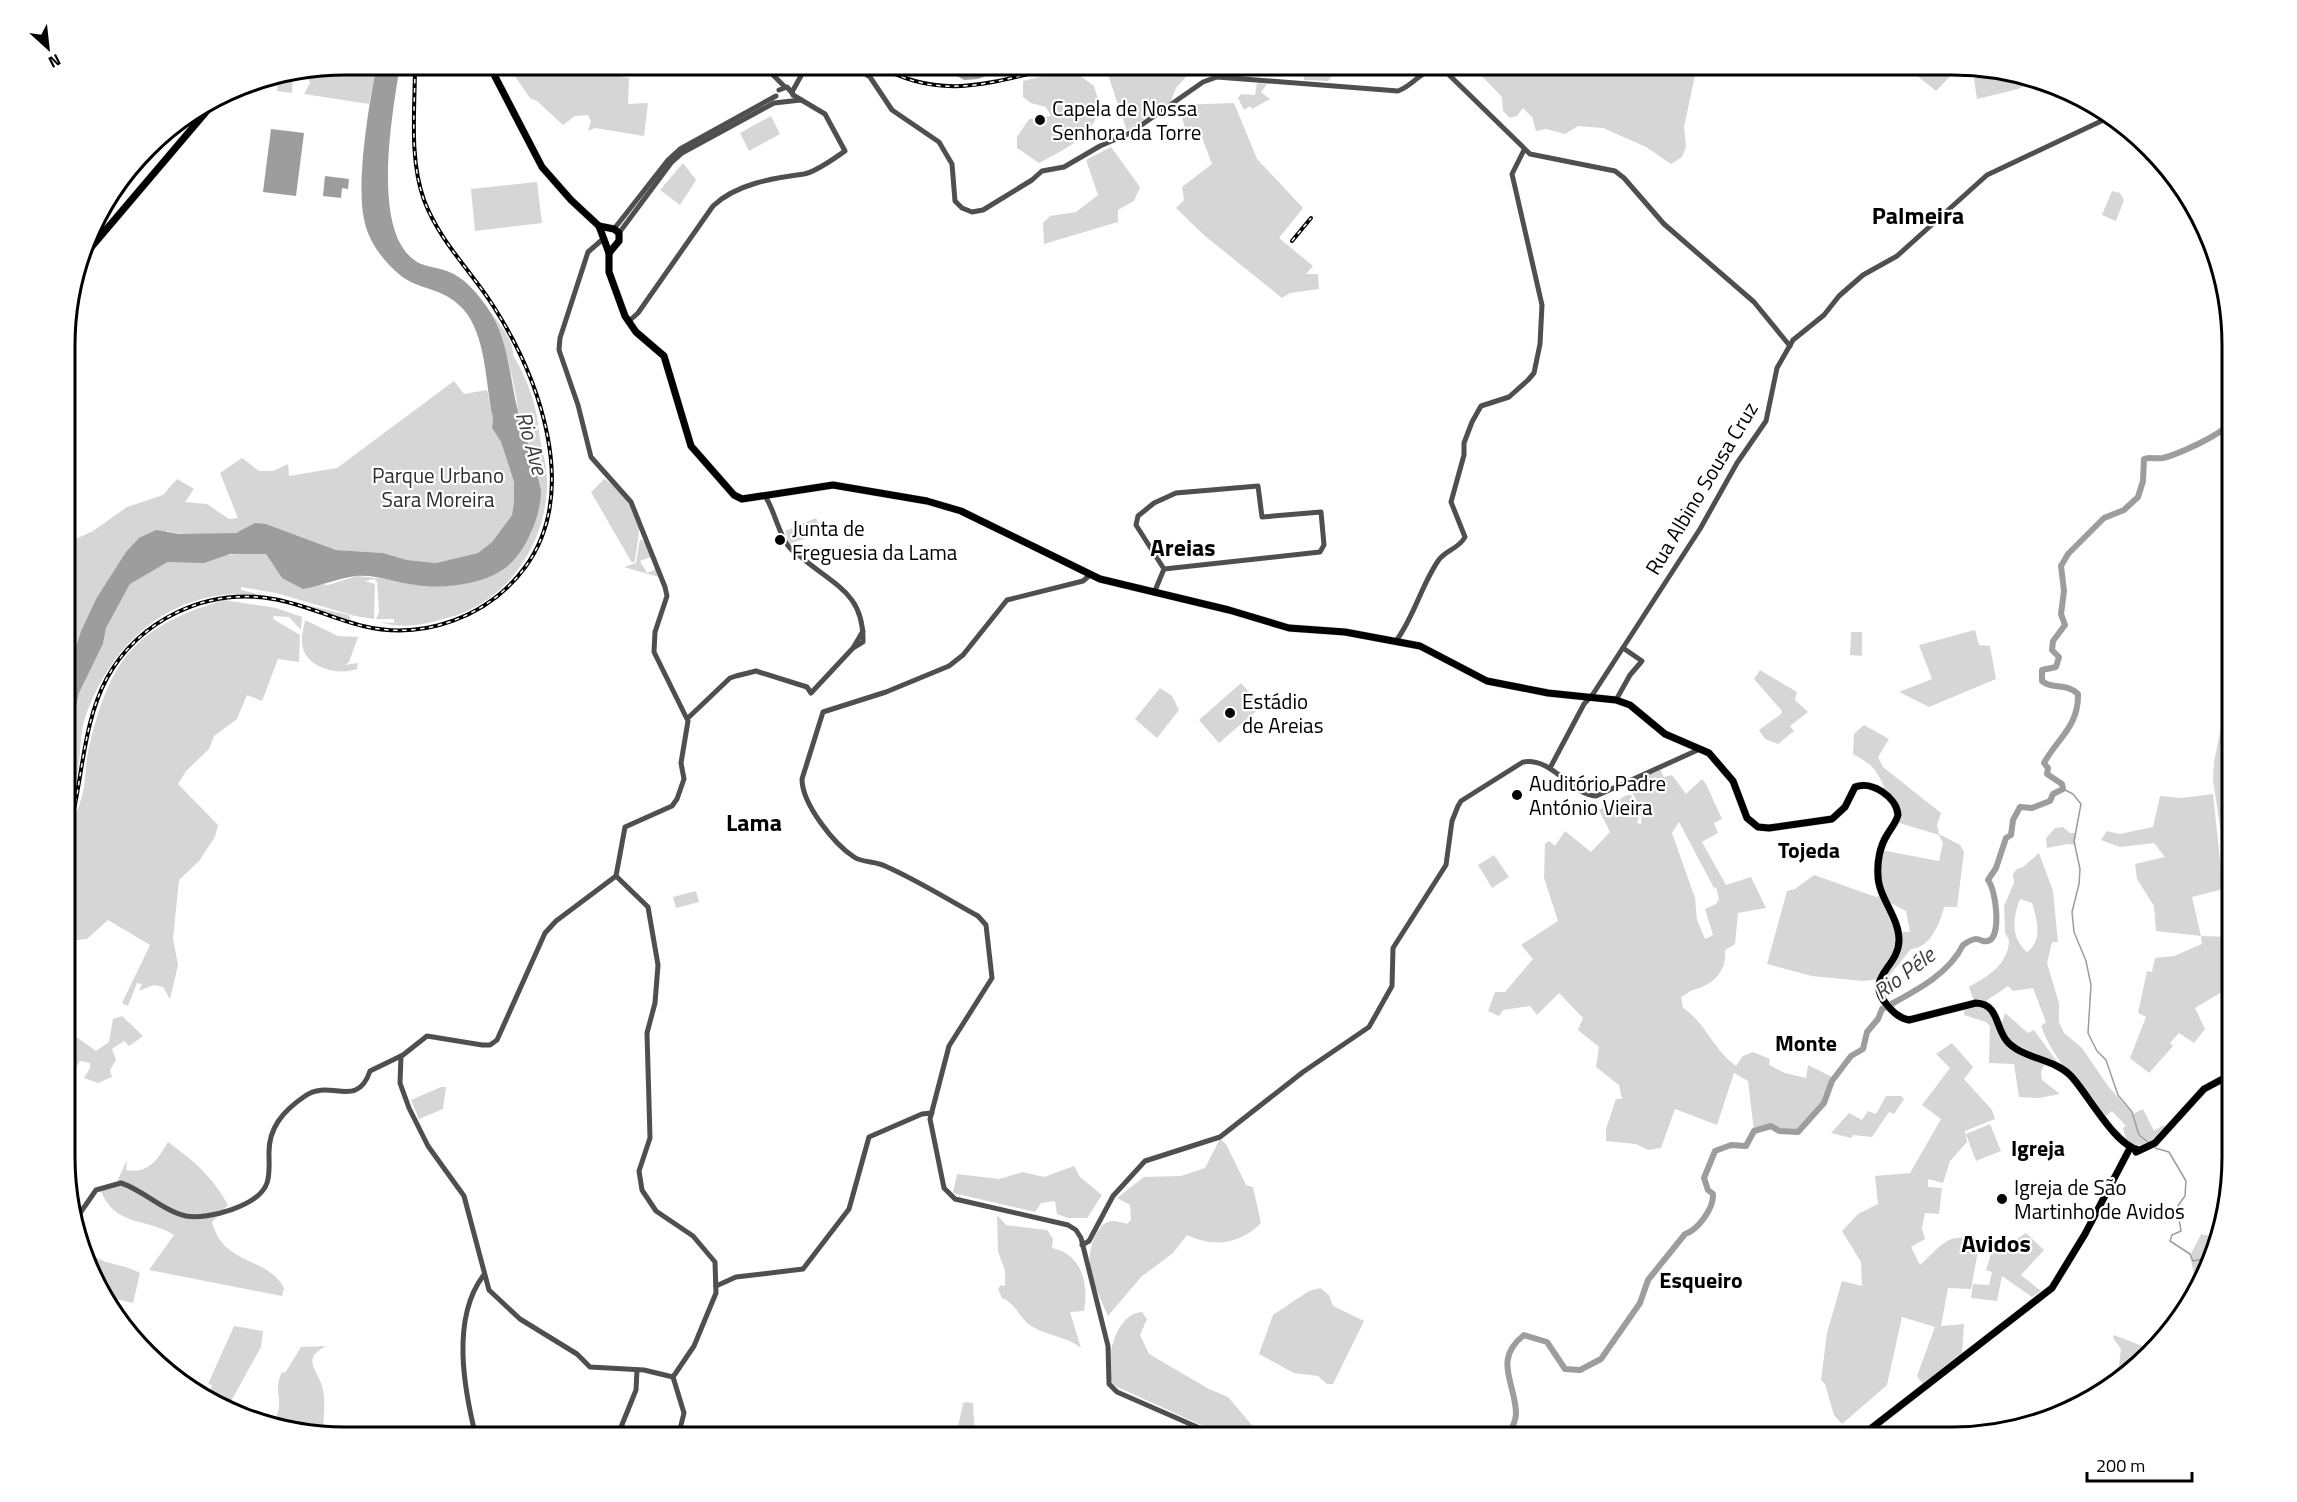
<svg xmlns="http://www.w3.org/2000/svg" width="2297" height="1502" font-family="'Titillium Web',sans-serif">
<rect width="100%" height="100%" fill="#fff"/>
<g fill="#d6d6d6" fill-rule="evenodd">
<polygon points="345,65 377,65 369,104 304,94 310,83 306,72"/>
<polygon points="507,65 598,65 610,74 629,78 628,104 648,103 644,136 595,128 588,131 591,121 588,115 575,116 563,125 537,101 530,98"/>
<polygon points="1116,65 1197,65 1176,88 1171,101 1127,131 1105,66"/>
<polygon points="1303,65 1341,65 1328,81 1304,80"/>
<polygon points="1454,65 1688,65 1695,75 1684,127 1686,147 1682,157 1671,164 1646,147 1603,128 1578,126 1565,134 1546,129 1536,131 1532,117 1523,108 1517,116 1510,118 1503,111 1502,97 1476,70 1459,69"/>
<polygon points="1916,65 1960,66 1936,91 1916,75"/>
<path d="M1071,69L1094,86C1095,91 1099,99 1099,105C1097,135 1062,151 1039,163L1017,148V137L1029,119L1051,116L1046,107L1031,103L1023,97V81Z"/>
<polygon points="1980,69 2039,79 2018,89 1977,99 1974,79 1980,74"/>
<polygon points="293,75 292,93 277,91 278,78"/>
<polygon points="1257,83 1267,84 1261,92 1270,99 1252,109 1250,106 1244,110 1238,98 1241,94 1255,95"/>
<polygon points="1234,103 1257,159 1303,208 1279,238 1313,266 1306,274 1318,274 1319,289 1290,293 1282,298 1205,236 1176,208 1184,200 1182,187 1212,164 1199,130 1187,136 1179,105"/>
<polygon points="771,116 780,134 749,151 740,133"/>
<polygon points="1111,147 1140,187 1134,201 1118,210 1118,222 1044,244 1043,223 1050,216 1076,212 1098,195 1086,160"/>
<polygon points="683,163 696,180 680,205 660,190"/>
<polygon points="537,182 542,223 475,231 471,189"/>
<polygon points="2112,191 2120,193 2124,200 2116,221 2102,215"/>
<path d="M489,310C498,323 513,337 513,355C527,378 537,405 539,432C541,448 547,464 547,481C548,540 509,601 451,617C426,624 405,630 380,622L394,623V619H376L379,612L377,582L374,579L365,581L375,584L374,619L355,616L276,593L241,587V590L349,615L351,621C324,613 296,600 268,596C179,583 114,636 85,718C80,734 81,747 79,763C77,781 73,798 67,816V746L79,693L103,644L106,628L130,584L168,562L254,552L266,554L282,578L328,585L357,576L387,579L415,585L448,586L479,580L502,571L532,532C523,461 522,373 489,310Z"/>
<path d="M454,381L464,394L487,390L493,418L492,428L501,442L514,482V501L512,515L492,542L478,553L436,563L407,560L383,553L336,550L266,524C253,523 247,531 234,533C213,536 187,536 167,531L96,599L81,631L67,675V543L93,531L127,507L163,495L177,479L194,489L185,502L207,504L229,519L238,518L220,473L242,458L259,471H273L288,464L289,476L337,468Z"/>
<path d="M604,479C617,486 640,513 639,529C639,537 636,551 635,561L632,563L591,492Z"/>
<polygon points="816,518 822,532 790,544 785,531"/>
<polygon points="640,539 645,542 651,557 640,561 647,573 656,569 659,577 624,567 636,563"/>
<path d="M224,600L276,608L302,617L301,630L289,617L274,616L273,619L300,635L299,662L278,659L262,701L247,695L237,719L214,736L209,749L186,771L178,784L218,825L215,837L199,861L179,880L173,939L178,965L170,999L163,987L154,985L141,990H139L142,984L137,983L128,1006L122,1003L150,945L108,920L87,939L67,941C67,909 63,876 67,845C69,827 79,810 83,792C86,779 85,765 88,752C109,661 133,627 224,600Z"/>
<path d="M305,620L338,636L358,637L349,662L345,665L358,663L357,669C338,676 305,668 302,644C301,636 304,627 305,620Z"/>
<polygon points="1975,630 1979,645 1990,646 1996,679 1929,707 1899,692 1932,679 1919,645"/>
<polygon points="1851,632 1862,632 1862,656 1850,655"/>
<polygon points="1760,670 1797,692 1795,700 1808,712 1790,726 1794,731 1778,744 1765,739 1759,730 1781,714 1782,711 1754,679"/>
<polygon points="1241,683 1262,706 1219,743 1199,720"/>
<polygon points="1160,688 1172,696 1179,710 1157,738 1135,719"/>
<polygon points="2224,713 2232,718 2232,847 2223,847 2213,780 2214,762"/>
<path d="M1864,725L1889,739L1878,757L1883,767L1941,813L1937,825L1939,834L1960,845L1964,852L1957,907H1944C1940,924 1930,948 1911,949L1889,976L1880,982L1878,979L1864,981L1812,976L1767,964L1787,891L1795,889L1814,875L1876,897L1883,895L1878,883L1881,850L1939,861L1943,843L1939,835L1896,822L1898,815C1891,803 1881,776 1873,768C1868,762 1860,758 1853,754L1854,734ZM1889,902L1906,911L1910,932H1899Z"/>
<path d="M1659,767L1664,777L1672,775L1686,794L1702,779L1706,784L1722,819L1714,823L1718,833L1702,842L1726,885L1751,877L1766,908L1738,913L1735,944L1725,950C1727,972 1713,985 1693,990C1689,991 1686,995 1681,997L1683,1008C1706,1023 1712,1048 1736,1066L1743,1056L1753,1052L1770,1059L1769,1065L1785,1073L1806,1078L1808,1065L1834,1078L1824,1103L1798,1132L1779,1131L1771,1126L1754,1131L1748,1081L1734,1073L1717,1125L1675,1109L1661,1148L1648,1150L1636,1144L1606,1141V1129L1616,1099H1622L1619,1085L1596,1067L1599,1047L1578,1030L1583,1018L1559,993L1537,1015L1530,1006L1503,1010L1499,1016L1488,1011L1495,992H1505L1533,959L1521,945L1558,921L1544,878L1545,844L1549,841L1555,846L1565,831L1591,852L1610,832L1599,810L1627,795H1631L1640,814L1637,823L1641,824C1644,810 1633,794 1627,782ZM1679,822L1714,888L1716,887L1719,899L1716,904L1705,909L1713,935L1705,939L1697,920L1695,898L1672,833Z"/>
<polygon points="2213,794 2223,889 2192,897 2201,936 2232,937 2232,986 2195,1008 2205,1029 2194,1043 2179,1033 2170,1043 2173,1046 2149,1073 2130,1058 2146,1017 2138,1013 2147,971 2152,972 2155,958 2174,956 2202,944 2201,936 2156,931 2154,906 2137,879 2135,864 2165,857 2154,843 2120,847 2101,840 2107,831 2119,834 2153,827 2160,796 2181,798"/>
<polygon points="2063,827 2070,833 2076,833 2075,845 2068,844 2047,848 2046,838 2055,828"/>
<path d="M2039,853L2053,891L2058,942H2052L2047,963L2059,1003V1022L2064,1033L2082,1048L2108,1086L2133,1114L2143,1109L2154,1131L2163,1125L2166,1128C2154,1141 2144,1150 2127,1142L2123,1128L2126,1126L2112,1111L2105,1117C2081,1088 2054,1061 2041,1026L2046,1022L2033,988L2013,991L2008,986L1986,1001H1974L1969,987C1987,977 2009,964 2009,940L2005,933L2004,906L2014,883L2013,874L2017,869L2023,867ZM2020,899L2032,903C2037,918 2043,941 2027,952C2010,937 2013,918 2020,899Z"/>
<polygon points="1494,855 1509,877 1492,888 1478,865"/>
<polygon points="696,891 699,902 676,908 673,897"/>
<path d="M67,999L76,1009L72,1034L96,1051L109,1042L113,1019L122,1016L143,1036L129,1046L124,1041L112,1049L116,1060L110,1070L112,1077L98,1083L84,1078L90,1068V1063L80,1061C74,1069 71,1087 76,1095L73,1111H67Z"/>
<polygon points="1965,1005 1987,1005 2008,1042 2046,1061 2041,1072 2042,1080 2060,1094 2039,1098 2019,1097 2014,1064 1989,1063 1990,1026 1986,1022 1964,1015"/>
<polygon points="2005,1013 2028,1033 2034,1030 2058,1063 2012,1043 2001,1026"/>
<path d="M1952,1043L1973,1067L1964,1079L1992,1110L1995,1119L1965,1131L1967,1142L1950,1161L1943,1183L1928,1179V1187L1942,1188L1939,1214L1925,1213L1922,1228L1925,1239L1911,1247L1920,1265C1945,1243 1945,1233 1980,1240L1971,1289L1948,1288L1941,1326L1964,1324L1962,1354L1925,1387L1917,1376L1935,1327L1902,1317L1887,1385L1842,1424L1834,1415L1825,1384L1821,1380L1827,1333L1842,1281L1862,1286L1861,1262L1842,1231L1858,1214L1878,1204L1875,1176L1910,1173L1941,1119L1922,1105L1950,1068L1936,1054Z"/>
<polygon points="441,1087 446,1087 443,1109 419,1119 411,1100"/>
<polygon points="1886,1096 1901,1096 1904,1099 1894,1114 1889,1112 1872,1137 1853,1135 1851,1138 1831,1133 1849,1113 1862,1120 1868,1111 1876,1114"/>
<polygon points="1990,1124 2001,1151 1976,1161 1966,1134"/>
<path d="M1220,1139L1226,1144L1246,1185L1253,1187L1261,1223C1241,1244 1213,1248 1187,1235L1173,1253L1141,1277L1108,1316C1095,1286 1080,1260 1098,1231C1106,1218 1115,1220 1127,1224L1131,1220L1130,1205L1117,1198L1144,1177L1181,1176L1205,1168Z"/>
<path d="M168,1142C195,1162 211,1175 228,1205L212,1222C224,1267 266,1255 284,1288L282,1296L149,1270L174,1235C148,1218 115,1227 101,1191L114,1188L127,1160L126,1170C149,1174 157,1160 168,1142Z"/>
<polygon points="1074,1166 1080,1177 1102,1195 1087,1218 1068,1218 1057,1214 1055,1201 1041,1203 1035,1212 953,1193 957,1174 999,1179 1023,1172 1044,1177"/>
<path d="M997,1215L1006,1225L1047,1230L1053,1239L1052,1248C1082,1254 1089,1284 1084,1311L1070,1312L1081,1348C1066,1336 1048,1336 1033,1327C1020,1320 1017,1304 1002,1298L998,1289L1001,1285L1005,1286V1270L998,1252Z"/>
<polygon points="2026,1233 2044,1250 2021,1275 2041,1291 2032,1297 2002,1276 1997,1301 1971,1298 1973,1284 1989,1285 1992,1272 1986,1270 1991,1254 1981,1251 1985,1240 1990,1238 2010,1243"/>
<polygon points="2201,1234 2214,1237 2216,1250 2197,1288 2190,1256"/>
<path d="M82,1238C94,1269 115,1259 140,1273L133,1303L102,1296Z"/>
<polygon points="1320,1288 1329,1295 1333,1306 1364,1321 1333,1384 1327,1384 1318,1376 1294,1373 1259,1354 1273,1315 1309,1291"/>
<path d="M1142,1312L1147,1319L1140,1335L1149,1354L1209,1389L1228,1397L1256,1430C1241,1425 1233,1423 1221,1434L1113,1385C1104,1363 1114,1314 1142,1312Z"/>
<polygon points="234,1326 263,1331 261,1347 230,1403 219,1405 207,1399 212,1385 208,1384"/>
<polygon points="2114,1335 2148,1348 2118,1375 2121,1349 2113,1338"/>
<path d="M326,1346C299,1360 320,1371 323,1390C326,1404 323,1420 323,1434L272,1425C288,1399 271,1394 282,1372L285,1373L301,1347Z"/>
<polygon points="968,1402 973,1403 975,1437 956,1437 963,1403"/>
</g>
<g fill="#9d9d9d">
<path d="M377,65H400C393,110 371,227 413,259C422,267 436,267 447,271C464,277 477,293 487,307C507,336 509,370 516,403C523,433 535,461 541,491C541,517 524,557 501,571C478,585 442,589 416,585C396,583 376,574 356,576C339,578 320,586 303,589L282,578L266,554H230L204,563L168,562L130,584L106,628L103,644L79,693L67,746V675L81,631L96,599L126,552L139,538L156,530L180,534L236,533L255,523L266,524L336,550L383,553L407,560L436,563L478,553L492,542L512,515L514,501V482L501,442L492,428L493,418C485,384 487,336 463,309C442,286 419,291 400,275C383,261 368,241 364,219C356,182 369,102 377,65Z"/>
<polygon points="901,65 1016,65 978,79 964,80 957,76 931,75"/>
<polygon points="271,129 304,133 296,196 263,192"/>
<polygon points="325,176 349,179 348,189 342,188 341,198 323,196"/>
</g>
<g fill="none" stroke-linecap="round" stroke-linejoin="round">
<g stroke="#9d9d9d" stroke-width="1.5">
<polyline points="2063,789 2073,794 2081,804 2074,841 2080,869 2079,884 2072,912 2074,932 2086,961 2091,985 2088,1033 2097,1051 2106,1060 2118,1095 2132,1112 2139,1135 2148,1142"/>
<polyline points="2155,1148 2169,1152 2186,1181 2185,1196 2177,1207 2181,1231 2172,1235 2170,1241 2190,1254 2193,1261 2212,1257"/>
</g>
<path stroke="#9d9d9d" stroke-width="6" d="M1508,1437C1511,1430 1516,1421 1516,1414C1516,1383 1492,1360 1524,1335L1547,1342L1565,1369L1580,1370L1601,1359L1640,1303L1648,1280L1685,1234C1698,1230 1714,1208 1713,1194L1708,1190L1704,1178L1715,1151L1731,1145L1746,1146L1754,1131L1771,1126L1779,1131L1798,1132L1824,1103L1832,1081L1851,1056L1863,1049L1867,1032L1878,1019L1882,1009C1911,993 1948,976 1963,945C1966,943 1972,939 1976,939C1982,939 1984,944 1990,940C2001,933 1996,890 1988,880L1996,868L2006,838L2011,835L2013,820L2020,807L2032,808L2050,801L2053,794L2063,789L2062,784L2047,774L2048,768L2044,763C2057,739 2079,726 2078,694C2065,682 2052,690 2042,681V670L2056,667L2059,657L2052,650L2053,641L2065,625L2061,614L2064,591L2061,566L2068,554L2104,518L2124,510L2138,497L2143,481L2144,459C2150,457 2156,459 2163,458C2182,453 2217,436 2232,423"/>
<defs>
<g id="major">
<path d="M489,65L542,167L571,200L599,226L609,253V272L625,316L636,332L664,356L691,446L734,495L742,499L833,485L927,501L961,511L1100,579L1229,610L1289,628L1345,632L1420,646L1487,681L1548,693L1616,700L1630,705L1665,734L1709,753L1733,781L1747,818L1758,827L1769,828L1832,819L1845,807L1855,787C1871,780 1897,797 1898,815C1896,823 1891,828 1887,835C1880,846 1877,862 1878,875C1878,897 1899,917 1899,940C1899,968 1863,977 1887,1005C1893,1012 1899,1018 1909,1020L1976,1003C1998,1004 1995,1025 2006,1040C2021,1059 2054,1058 2071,1076C2088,1094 2115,1146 2139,1150"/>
<polyline points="599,226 614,229 619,233 619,241 609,253"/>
<polyline points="82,258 217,99"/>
<polyline points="2136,1152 2155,1143 2204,1089 2232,1074"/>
<polyline points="1860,1437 2052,1288 2085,1234 2130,1148"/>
</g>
</defs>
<use href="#major" stroke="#dbdbdb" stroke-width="8"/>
<g stroke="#4f4f4f" stroke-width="5">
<polyline points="763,65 785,87"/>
<path d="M851,65L870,77L892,110L939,142L952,164L955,201L962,208L972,212L983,210L1032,180L1042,171L1064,167L1100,146L1130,133L1203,82L1217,77L1398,91C1417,84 1422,66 1443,69L1530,154L1615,171L1624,178L1664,224L1754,302L1790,346"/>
<polyline points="779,90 787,87 793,94"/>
<polyline points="792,92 807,65"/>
<polyline points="614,229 668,160 680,149 776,96"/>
<polyline points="619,233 671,163 682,153 774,103 801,100"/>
<path d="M628,322L638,313L713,206C736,184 773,178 804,174C816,172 835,158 845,151L825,114L793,95"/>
<polygon points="1258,486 1262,517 1321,512 1324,545 1320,552 1164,569 1136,525 1138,516 1154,503 1176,493"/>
<path d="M765,496C775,511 778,533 789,547C793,552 802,557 807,562C839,587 864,597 863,642L855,647"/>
<path d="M1090,575L1083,581L1007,600L963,655L949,666L886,692L823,712L802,779C802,804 834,844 854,857C863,863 875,861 885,866C917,880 947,899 978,916L986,925L992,978L949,1046L930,1119L944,1188L955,1199L1068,1225L1076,1230L1081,1238L1108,1346L1109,1384L1117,1392L1220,1437"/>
<polyline points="1154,593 1164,569"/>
<path d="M1396,641C1414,617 1421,586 1438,561C1445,550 1459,549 1465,537L1451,502L1464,455V443L1472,422L1481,406L1509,397L1528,380L1534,373L1540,344L1542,305L1512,174L1524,150"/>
<polyline points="1616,700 1630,675 1642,661 1623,648"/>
<polyline points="688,718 730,678 736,676 756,671 807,687 811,693 853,648 863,631"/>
<polyline points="1550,768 1584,704 1593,694 1700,529 1737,463 1766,421 1777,368 1793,340 1824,315 1839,296 1863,275 1897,256 1987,175 2112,116"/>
<polyline points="616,876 648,907 658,965 655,1003 647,1033 650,1138 639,1171 642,1190 656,1211 693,1236 715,1262 716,1293 694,1346 673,1377 684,1413 678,1437"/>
<polyline points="401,1056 400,1083 409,1108 428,1146 464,1196 489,1290 520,1319 577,1354 590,1367 644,1370 673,1377"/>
<path d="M76,1219L96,1190L121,1183C143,1190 163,1211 186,1216C208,1220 259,1206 267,1183C270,1174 269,1164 269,1155C268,1128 283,1111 305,1096C330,1078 357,1110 370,1071L403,1055L427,1036L482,1045H490L497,1040L545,933L556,921L616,876L625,827L672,806L677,799L684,779L681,763L688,721L654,652L655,632L667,596L665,587L631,502L591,457L578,405L559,350L560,338L588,252L603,239"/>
<path d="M1082,1245L1089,1241L1113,1196L1145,1161L1220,1137L1303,1072L1369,1027L1392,986L1393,948L1446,865L1452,821L1458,806L1461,801L1523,762C1553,757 1571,795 1596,796L1700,749"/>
<polyline points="716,1286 736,1277 803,1269 849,1209 869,1137 922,1114 932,1113"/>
<path d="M476,1437C464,1389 451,1319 483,1276"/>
<polyline points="617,1437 636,1390 637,1370"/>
</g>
<use href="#major" stroke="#000" stroke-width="7"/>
<defs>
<g id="rail">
<path d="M877,65C945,104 997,80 1066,65"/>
<polyline points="1292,241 1311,218"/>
<path d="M67,838C83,786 81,726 107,678C139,620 207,587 273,599C304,604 333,619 363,626C424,641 490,616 526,566C581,489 538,375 492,304C469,269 439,240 424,200C409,158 415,109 415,65"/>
</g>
</defs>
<use href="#rail" stroke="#000" stroke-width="4"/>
<use href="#rail" stroke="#fff" stroke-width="1.5" stroke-dasharray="4.5" stroke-linecap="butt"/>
</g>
<g fill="#000" stroke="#fff" stroke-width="2">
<circle cx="1040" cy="120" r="6"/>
<circle cx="780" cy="540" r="6"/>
<circle cx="1230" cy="713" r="6"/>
<circle cx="1517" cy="795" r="6"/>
<circle cx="2002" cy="1199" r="6"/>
</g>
<g text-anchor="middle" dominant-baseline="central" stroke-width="4.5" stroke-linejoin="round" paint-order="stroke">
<g font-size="21" fill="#000" stroke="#fff" text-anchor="start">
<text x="1052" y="108">Capela de Nossa<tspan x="1052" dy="24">Senhora da Torre</tspan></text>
<text x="792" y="528">Junta de<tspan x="792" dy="24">Freguesia da Lama</tspan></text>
<text x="1242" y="701">Estádio<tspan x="1242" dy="24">de Areias</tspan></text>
<text x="1529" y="783">Auditório Padre<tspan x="1529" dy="24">António Vieira</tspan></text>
<text x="2014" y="1187">Igreja de São<tspan x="2014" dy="24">Martinho de Avidos</tspan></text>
</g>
<g font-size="21" fill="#2d2d2d" stroke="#fff">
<text x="438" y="475">Parque Urbano<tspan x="438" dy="24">Sara Moreira</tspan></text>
</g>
<g font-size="21" fill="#000" stroke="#fff">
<text transform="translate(1701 488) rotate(-59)">Rua Albino Sousa Cruz</text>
</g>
<g font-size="22" font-style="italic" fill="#3e3e3e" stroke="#fff">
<text transform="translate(532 443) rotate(74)">Rio Ave</text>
<text transform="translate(1904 973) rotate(-37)">Rio Péle</text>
</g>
<g font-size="22" font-weight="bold" fill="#000" stroke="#fff">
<text x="1809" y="850">Tojeda</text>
<text x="1806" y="1043">Monte</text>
<text x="2038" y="1148">Igreja</text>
<text x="1701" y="1280">Esqueiro</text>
</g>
<g font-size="24" font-weight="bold" fill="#000" stroke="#fff">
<text x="1918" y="215">Palmeira</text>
<text x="1183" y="547">Areias</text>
<text x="754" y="822">Lama</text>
<text x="1996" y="1243">Avidos</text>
</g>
</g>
<path d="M0 0H2297V1502H0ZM345 75H1952A270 270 0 0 1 2222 345V1157A270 270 0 0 1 1952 1427H345A270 270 0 0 1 75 1157V345A270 270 0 0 1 345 75Z" fill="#fff" fill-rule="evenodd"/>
<path fill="none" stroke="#000" stroke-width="3" d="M345 75H1952A270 270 0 0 1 2222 345V1157A270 270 0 0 1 1952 1427H345A270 270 0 0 1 75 1157V345A270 270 0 0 1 345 75Z"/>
<g transform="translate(48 48) rotate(153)" stroke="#ffffff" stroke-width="4.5" paint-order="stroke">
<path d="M0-4.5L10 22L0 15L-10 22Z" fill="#000000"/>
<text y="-9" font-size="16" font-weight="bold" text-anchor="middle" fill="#000000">N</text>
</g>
<path d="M2087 1472v9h105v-9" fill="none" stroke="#000000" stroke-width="3"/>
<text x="2096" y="1472" font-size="18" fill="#000000" stroke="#ffffff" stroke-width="4.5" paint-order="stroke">200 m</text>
</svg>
